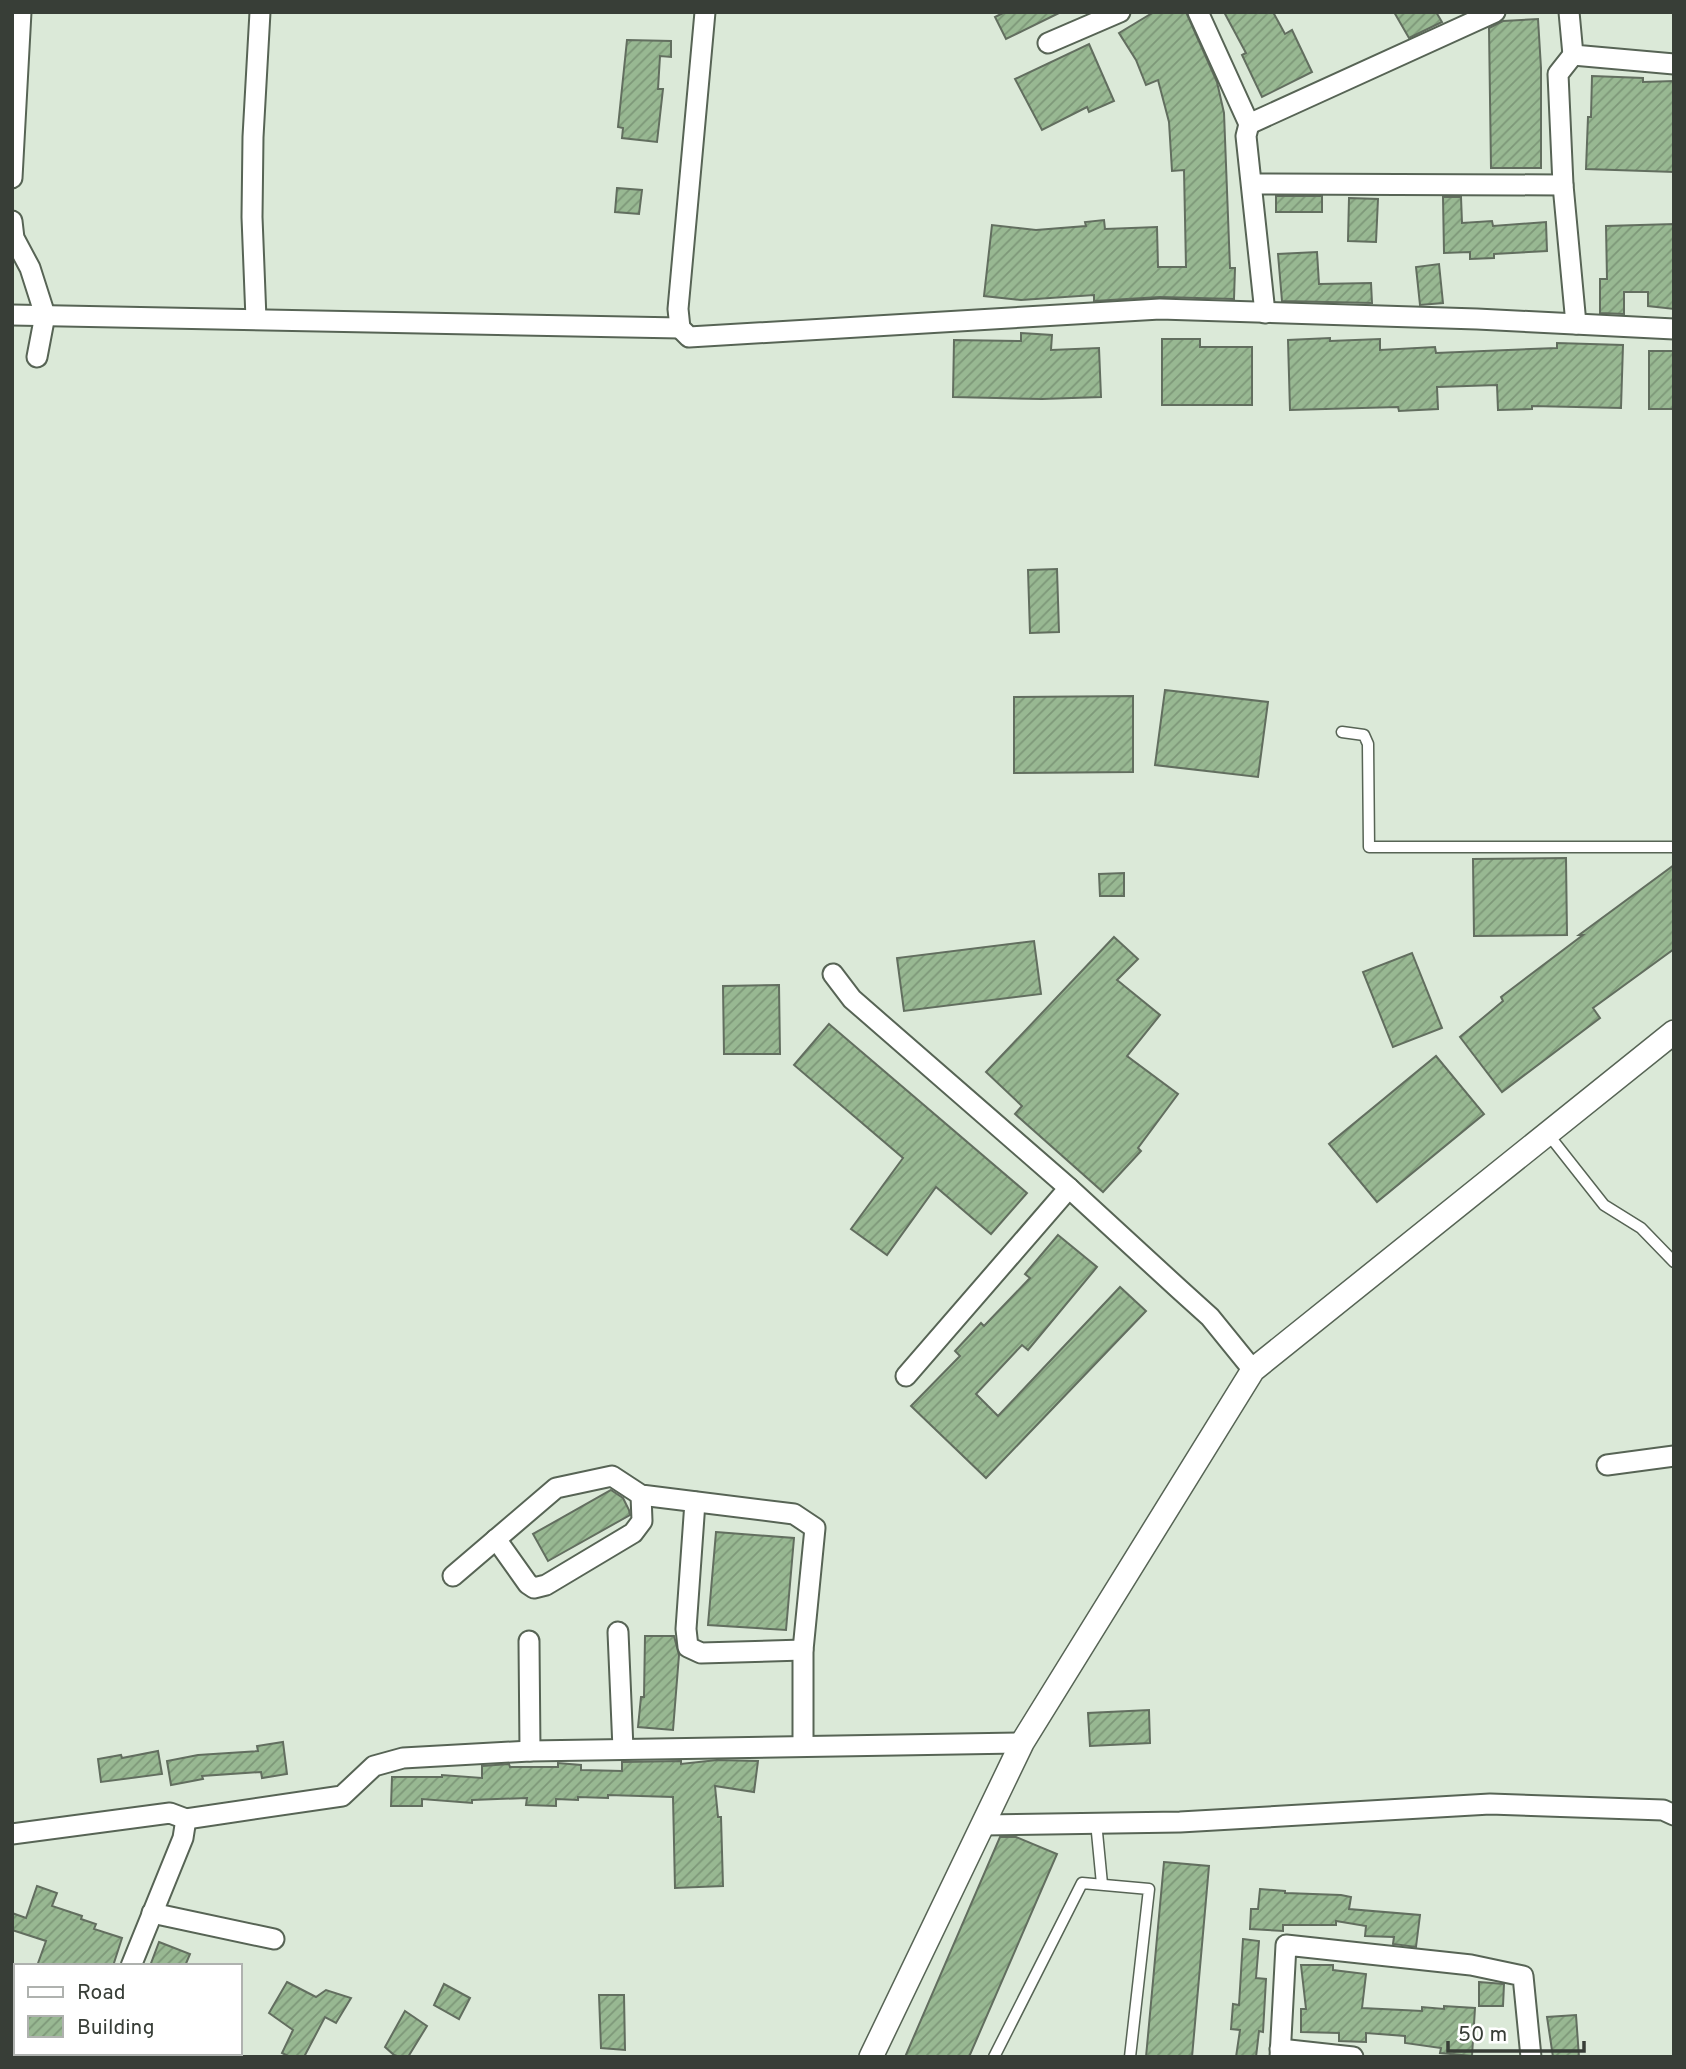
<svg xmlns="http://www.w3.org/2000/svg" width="1686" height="2069" font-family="Overpass,sans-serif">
<defs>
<pattern id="building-hatch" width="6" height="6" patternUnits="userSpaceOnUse" patternTransform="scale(1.75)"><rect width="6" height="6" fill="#98b892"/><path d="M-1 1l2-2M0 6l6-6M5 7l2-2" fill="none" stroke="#7d9778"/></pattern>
</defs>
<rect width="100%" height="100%" fill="#dbe9d8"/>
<g fill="url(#building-hatch)" stroke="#626e5f" stroke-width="2">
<polygon points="1005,12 1061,12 1006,39 995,17"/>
<polygon points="1154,12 1186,12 1217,82 1224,113 1230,268 1235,268 1234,299 1160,297 1094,301 1094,295 1021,300 984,296 992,225 1036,230 1086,226 1085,222 1104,220 1105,229 1157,227 1158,267 1186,267 1184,170 1172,171 1169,122 1158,80 1146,85 1136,60 1119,33"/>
<polygon points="1224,12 1273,12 1285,34 1292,30 1312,72 1262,97 1242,55 1246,53"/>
<polygon points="1394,12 1436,12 1442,22 1409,38"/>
<polygon points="1538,19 1541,68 1541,168 1491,168 1489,28 1503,21"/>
<polygon points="627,40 671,41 671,57 660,56 658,89 663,89 657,142 622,138 623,128 618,127"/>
<polygon points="1089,44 1114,101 1089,112 1087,107 1042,130 1015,79"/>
<polygon points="1592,76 1643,78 1643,82 1674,81 1674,172 1586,169 1588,117 1591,117"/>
<polygon points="617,188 642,190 639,214 615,212"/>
<rect x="1276" y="196" width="46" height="16"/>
<polygon points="1443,197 1461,197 1462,223 1492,221 1493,226 1546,222 1547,251 1494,254 1494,258 1470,259 1470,252 1444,253"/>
<polygon points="1349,198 1378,199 1376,242 1348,241"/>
<polygon points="1674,224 1674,309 1648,306 1648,292 1624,292 1624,314 1600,313 1600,279 1607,279 1606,226"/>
<polygon points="1317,252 1319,284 1371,283 1372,303 1282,301 1278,254"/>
<polygon points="1439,264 1443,303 1420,305 1416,267"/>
<polygon points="1021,333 1052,335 1051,350 1099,348 1101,397 1042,399 953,397 954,340 1021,341"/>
<polygon points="1330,338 1330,341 1380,339 1380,350 1435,347 1436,353 1557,348 1557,343 1623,345 1621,408 1532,406 1532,409 1498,410 1497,385 1437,387 1438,409 1399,411 1398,407 1290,410 1288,340"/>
<polygon points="1162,339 1200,339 1200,347 1252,347 1252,405 1162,405"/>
<rect x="1649" y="351" width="25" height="58"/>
<polygon points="1057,569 1059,632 1030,633 1028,570"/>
<polygon points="1165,690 1268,702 1258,777 1155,765"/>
<polygon points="1133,696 1133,772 1014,773 1014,697"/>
<polygon points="1566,858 1567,935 1474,936 1473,859"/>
<polygon points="1674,865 1674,949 1593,1008 1600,1018 1502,1092 1460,1037 1503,1001 1501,997 1583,935 1579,935"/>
<polygon points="1124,873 1124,896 1100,896 1099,874"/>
<polygon points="1114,937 1138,959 1117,980 1160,1015 1127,1056 1178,1094 1138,1148 1141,1151 1103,1192 1015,1114 1022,1106 986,1072"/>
<polygon points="1034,941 1041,994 904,1011 897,958"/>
<polygon points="1412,953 1442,1028 1393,1047 1363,972"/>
<polygon points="779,985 780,1054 724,1054 723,986"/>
<polygon points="829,1024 1027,1193 991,1234 936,1187 887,1255 851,1229 903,1158 794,1065"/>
<polygon points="1436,1056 1484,1114 1377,1202 1329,1144"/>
<polygon points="1058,1235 1097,1267 1028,1350 1022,1345 976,1394 998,1416 1120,1287 1146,1311 986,1478 911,1406 960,1356 955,1351 981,1323 984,1326 1030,1278 1025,1274"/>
<polygon points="611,1490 623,1498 629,1510 630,1515 548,1561 533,1534"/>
<polygon points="716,1532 794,1538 786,1630 708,1625"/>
<polygon points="645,1636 674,1636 679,1655 673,1730 638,1727 641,1697 644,1697"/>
<polygon points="1149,1710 1150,1743 1090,1746 1088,1713"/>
<polygon points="283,1742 287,1774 262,1778 261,1772 202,1776 203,1779 171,1785 167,1761 198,1755 258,1751 257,1746"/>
<polygon points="158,1751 162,1774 101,1782 98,1759 121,1755 122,1758"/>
<polygon points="717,1760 758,1761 754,1792 715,1786 718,1817 721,1817 723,1886 675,1888 673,1797 608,1795 608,1798 578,1797 578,1800 556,1799 556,1806 526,1805 527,1798 472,1800 472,1803 422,1799 422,1806 391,1806 392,1777 442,1777 442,1775 482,1778 482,1766 509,1764 510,1767 558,1767 558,1763 581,1765 581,1770 622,1771 622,1762 681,1761 681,1764"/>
<polygon points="1000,1837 1016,1837 1057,1854 969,2057 905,2057"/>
<polygon points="1164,1862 1209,1866 1192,2057 1146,2057"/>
<polygon points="37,1886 57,1893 52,1906 82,1916 81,1919 96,1924 94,1929 122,1938 113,1966 37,1966 46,1941 12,1930 12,1913 26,1918"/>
<polygon points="1260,1889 1285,1891 1285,1893 1341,1895 1351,1897 1349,1909 1420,1915 1416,1947 1393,1944 1394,1937 1365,1936 1366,1926 1336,1921 1336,1925 1283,1925 1283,1931 1250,1929 1251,1909 1258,1909"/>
<polygon points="1243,1939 1259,1941 1256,1978 1266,1979 1263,2032 1259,2031 1256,2057 1236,2057 1240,2030 1231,2029 1233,2004 1239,2005"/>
<polygon points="159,1942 190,1954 185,1966 150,1966"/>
<polygon points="1301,1965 1333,1965 1333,1970 1366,1974 1362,2008 1422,2011 1422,2007 1444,2009 1444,2006 1475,2008 1472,2056 1440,2053 1441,2048 1405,2043 1405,2036 1366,2033 1366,2042 1339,2041 1339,2033 1301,2032 1301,2009 1306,2009"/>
<polygon points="287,1982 316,1997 326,1990 351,1998 336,2023 325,2017 304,2057 290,2057 282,2053 293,2030 269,2013"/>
<polygon points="1479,1982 1504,1984 1503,2006 1479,2006"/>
<polygon points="444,1984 470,1998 459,2019 434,2005"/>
<polygon points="599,1995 624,1995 625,2050 601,2048"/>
<polygon points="405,2011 427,2026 408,2057 400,2057 394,2055 385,2047"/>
<polygon points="1576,2015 1579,2057 1553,2057 1547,2017"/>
</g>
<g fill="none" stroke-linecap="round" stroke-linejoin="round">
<defs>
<g id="service">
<polyline points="1342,732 1364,735 1368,744 1369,847 1674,847"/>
<polyline points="1548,1134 1604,1205 1641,1228 1674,1262"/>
<polyline points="1096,1822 1102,1884"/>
<polyline points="994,2057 1082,1883 1149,1889 1130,2057"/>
</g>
<g id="minor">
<polyline points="705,12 678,309 680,328 689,337 1160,309 1477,319 1674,329"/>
<polyline points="1198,12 1249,124 1246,136 1265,313"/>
<polyline points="1569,12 1573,55 1674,64"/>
<polyline points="1048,43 1120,12"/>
<polyline points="1573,55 1558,74 1563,185 1576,324"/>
<polyline points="1249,124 1495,12"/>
<polyline points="12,178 21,12"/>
<polyline points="1252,184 1563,185"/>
<polyline points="12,221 14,238 30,268 45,315 37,357"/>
<polyline points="12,315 680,328"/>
<polyline points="256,319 252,217 253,137 260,12"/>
<polyline points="833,974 852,999 1069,1188 1179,1289 1210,1317 1253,1370"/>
<polyline points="906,1376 1069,1188"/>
<polyline points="1607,1465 1674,1456"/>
<polyline points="695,1502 686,1629 688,1647 701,1653 803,1650"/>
<polyline points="496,1539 528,1584 534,1588 546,1585 633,1533 642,1521 641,1495"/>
<polyline points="453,1576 556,1488 612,1476 641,1495 794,1514 815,1528 803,1650 803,1746"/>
<polyline points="618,1632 623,1749"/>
<polyline points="529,1641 530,1751"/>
<polyline points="982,1825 1180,1822 1490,1804 1663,1810 1674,1815"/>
<polyline points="12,1834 170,1813 186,1819 342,1796 374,1766 403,1758 530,1751 1022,1743"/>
<polyline points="152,1913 274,1939"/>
<polyline points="131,1966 183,1838 186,1819"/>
<polyline points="1280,2049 1353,2057"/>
<polyline points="96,2057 97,2053"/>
<polyline points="1280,2057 1286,1945 1471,1965 1523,1976 1531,2057"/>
</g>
<polyline id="tertiary" points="871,2057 1022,1743 1253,1370 1674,1032"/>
</defs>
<use href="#service" stroke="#576455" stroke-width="13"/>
<use href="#minor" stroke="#576455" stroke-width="23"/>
<use href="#tertiary" stroke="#576455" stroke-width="26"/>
<use href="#service" stroke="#fff" stroke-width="10"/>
<use href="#minor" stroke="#fff" stroke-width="19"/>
<use href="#tertiary" stroke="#fff" stroke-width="23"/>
</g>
<rect width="1686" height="2069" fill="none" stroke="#383e37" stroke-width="28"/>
<rect x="14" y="1964" width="228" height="91" fill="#ffffff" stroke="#afb2af" stroke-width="2"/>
<rect x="28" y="1987" width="35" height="10" fill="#ffffff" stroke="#afb2af" stroke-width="2"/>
<text x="77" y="1999" font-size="21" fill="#383e37">Road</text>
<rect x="28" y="2016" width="35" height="21" fill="url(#building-hatch)" stroke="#afb2af" stroke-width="2"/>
<text x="77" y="2034" font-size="21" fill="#383e37">Building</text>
<path d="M1448 2041v10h136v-10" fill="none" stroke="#383e37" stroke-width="3.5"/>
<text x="1458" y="2041" font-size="21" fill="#383e37" stroke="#ffffff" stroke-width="5" paint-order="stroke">50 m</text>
</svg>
